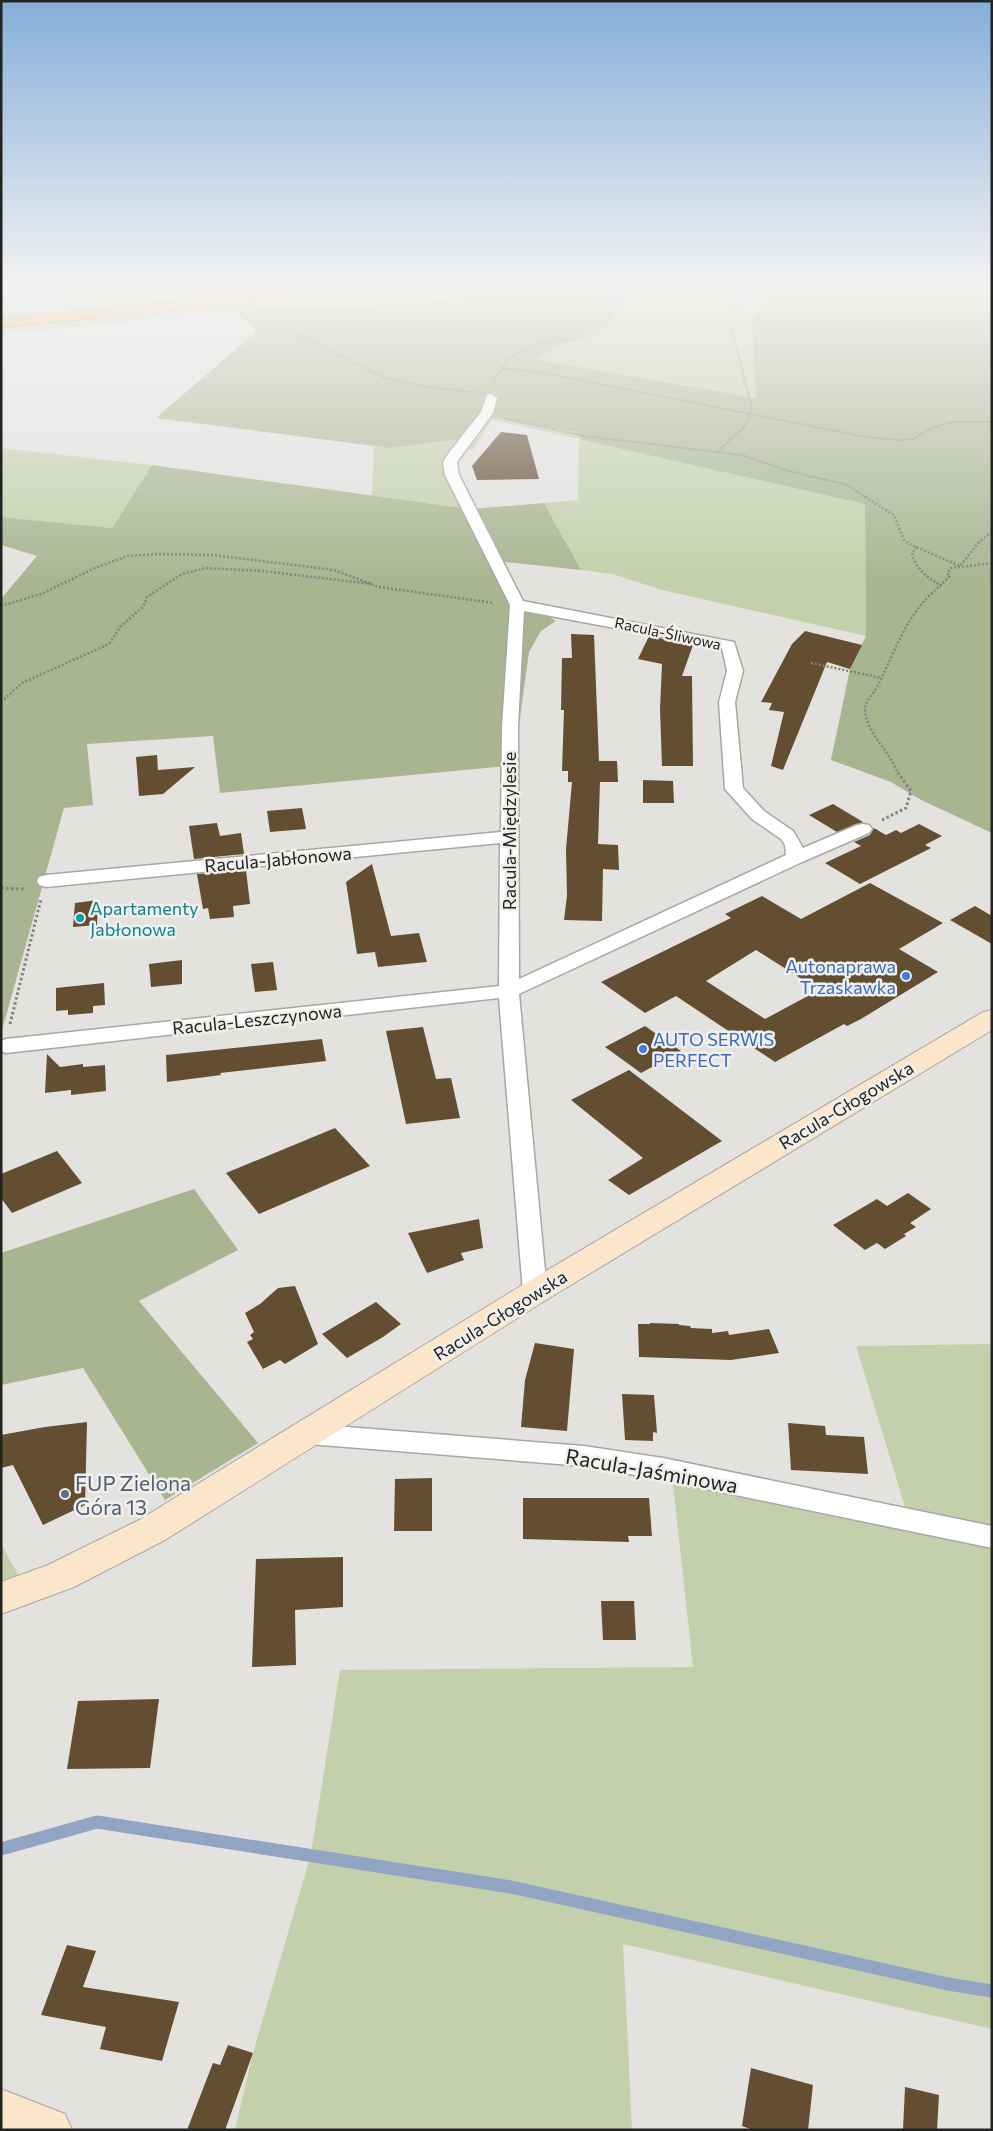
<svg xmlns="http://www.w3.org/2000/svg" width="993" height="2131" font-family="Commissioner,sans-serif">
<rect width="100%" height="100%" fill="#e4e2df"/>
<g fill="#c4d0ac">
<polygon points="183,283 781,283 752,320 757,398 533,359 569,343 600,327 629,300 621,287 601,285 359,307 234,311 1,335 1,303 109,293"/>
<polygon points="487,417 575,432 582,440 865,504 866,636 662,590 612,574 581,570 544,503 578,500 579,439 492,420 473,450 460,450 452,464 469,509 372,496 374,446 390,448"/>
<polygon points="1,448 152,465 112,528 1,517"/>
<polygon points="992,1344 992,2029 623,1944 632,2130 235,2130 253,2053 311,1854 340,1670 693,1667 672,1476 909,1520 856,1346"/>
<polygon points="1,1544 19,1576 1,1583"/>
</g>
<g fill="#a9b591">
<polygon points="781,283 992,283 992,833 921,800 891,782 831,760 850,669 866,636 865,504 582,440 575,432 488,417 467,438 390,448 156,418 257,331 234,311 359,307 601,285 621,287 629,300 600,327 569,343 534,359 756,398 752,320"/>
<polygon points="152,465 469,509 544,503 581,570 497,561 524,601 556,621 541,631 529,652 518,732 518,765 220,793 213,736 87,744 93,805 64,808 1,1034 1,599 37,556 1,545 1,517 112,528"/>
<polygon points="194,1189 238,1250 139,1301 258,1443 165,1500 83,1368 1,1385 1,1253"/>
</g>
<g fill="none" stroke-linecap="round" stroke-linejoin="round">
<polyline stroke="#91a4c4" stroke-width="13" points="1,1849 97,1822 511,1887 948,1984 992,1991"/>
</g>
<g fill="#634e32" fill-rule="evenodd">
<polygon points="501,432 527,435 539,479 477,480 472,466"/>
<polygon points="805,631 862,645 850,669 827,662 783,770 771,766 784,712 769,710 772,703 761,702 792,644"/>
<polygon points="571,634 594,635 599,761 617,761 618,782 600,782 598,844 618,845 619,870 603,869 602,921 564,920 567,896 566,849 572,782 568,782 568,771 562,771 564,710 561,710 562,658 572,658"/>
<polygon points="649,636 693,645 682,676 692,676 693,766 662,766 660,709 662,664 638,659"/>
<polygon points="157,755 158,770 195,767 163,794 139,796 136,757"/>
<polygon points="643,780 673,781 674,803 643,803"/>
<polygon points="833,804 863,822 837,832 809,815"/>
<polygon points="302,808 306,829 270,832 267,811"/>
<polygon points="217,823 220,836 241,833 244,854 194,859 189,826"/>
<polygon points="919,824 942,836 925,845 931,848 860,884 825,863 861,846 854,842 870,835 874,828 886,835 896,830 901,833"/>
<polygon points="372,864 391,936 419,933 427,962 378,967 375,952 357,954 346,882"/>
<polygon points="246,870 250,904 233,906 234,917 210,919 208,908 203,909 197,874"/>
<path d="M870,883L943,923L899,949L938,972L861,1019L847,1026L844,1024L775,1062L676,996L645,1013L601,982L731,918L725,914L762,896L801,919ZM756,950L819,990L765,1019L706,981Z"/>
<polygon points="98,900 97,925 73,927 75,903"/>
<polygon points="975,906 992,916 992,944 950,920"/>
<polygon points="182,960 182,984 151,987 149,964"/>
<polygon points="273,962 277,990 255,992 251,964"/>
<polygon points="104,983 105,1005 93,1006 93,1013 68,1015 68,1010 56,1011 56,988"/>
<polygon points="645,1026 681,1051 641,1073 605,1047"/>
<polygon points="423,1027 436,1079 451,1078 460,1118 406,1124 386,1031"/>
<polygon points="322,1039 326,1061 220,1073 221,1075 167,1082 166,1055"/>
<polygon points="47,1054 60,1067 83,1064 83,1067 105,1065 106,1091 71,1095 71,1090 45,1093"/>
<polygon points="629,1070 722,1141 629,1195 608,1180 643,1158 571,1100"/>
<polygon points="335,1128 370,1166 259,1214 226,1173"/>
<polygon points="57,1151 82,1183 12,1213 1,1198 1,1174"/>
<polygon points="908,1193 931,1209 910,1223 916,1227 904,1234 906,1236 885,1249 877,1243 865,1250 833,1225 877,1199 887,1206"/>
<polygon points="479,1219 483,1248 461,1253 464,1260 427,1273 408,1233"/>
<polygon points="295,1286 318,1344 285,1364 280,1360 263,1369 247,1342 253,1339 250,1335 254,1332 245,1313 260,1304 278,1288"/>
<polygon points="376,1302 401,1324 383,1337 347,1358 322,1334"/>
<polygon points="650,1323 679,1324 679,1325 690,1326 691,1328 712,1329 712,1333 728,1331 729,1335 769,1329 779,1353 731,1360 639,1357 638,1324 650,1324"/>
<polygon points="535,1343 574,1349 567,1431 521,1427 525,1380"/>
<polygon points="622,1394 654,1395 657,1433 653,1432 653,1441 625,1440"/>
<polygon points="87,1422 85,1505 43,1525 13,1465 1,1468 1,1435 45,1427"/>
<polygon points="788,1423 825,1426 826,1435 864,1437 868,1474 791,1470"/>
<polygon points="432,1478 432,1531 394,1531 395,1479"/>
<polygon points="523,1498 649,1498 652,1536 628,1536 629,1542 523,1539"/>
<polygon points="343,1557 343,1607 295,1610 296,1665 252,1667 256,1559"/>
<polygon points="601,1601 634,1601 636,1640 603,1640"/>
<polygon points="159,1699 150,1768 67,1769 78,1701"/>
<polygon points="67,1945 96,1951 83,1987 179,2002 162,2061 100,2049 106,2027 41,2015"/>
<polygon points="228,2045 253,2053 225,2130 187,2130 213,2063 220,2065"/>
<polygon points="751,2068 813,2085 808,2130 753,2130 742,2126"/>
<polygon points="905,2087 939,2095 937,2130 903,2130"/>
</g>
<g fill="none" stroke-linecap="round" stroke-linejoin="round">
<defs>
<g id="street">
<path d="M491,394L497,398L493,413L457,462L459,475L523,601L734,642L743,671L735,702L743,788L764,811L793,831L803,848L857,825L863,824L869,825L872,829L869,833L802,862L519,994L547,1292L544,1298L535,1301L526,1298L523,1292L499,998L6,1053L1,1051V1041L6,1039L499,986L500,843L46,887L39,885L37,881L39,877L46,875L501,832L502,727L510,605L445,475L443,462L448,454L481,412L487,395ZM524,611L722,648L727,671L719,702L725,789L752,819L781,839L785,845L786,855L519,979L518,727Z"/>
<polygon points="309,1424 584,1446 663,1458 992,1526 992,1548 663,1480 584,1466 309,1444 300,1441 296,1434 300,1427"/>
</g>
<g id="secondary">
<polygon points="992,1010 992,1030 546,1300 165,1540 74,1587 1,1614 1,1582 48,1565 139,1520 524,1284 983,1012"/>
<polygon points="1,2089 65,2114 72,2130 1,2130"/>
</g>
<polygon id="highway" points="372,283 427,283 420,287 1,327 1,319"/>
</defs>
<use href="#street" stroke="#a9a7a5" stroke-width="3"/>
<use href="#secondary" stroke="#a9a7a5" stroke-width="2"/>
<use href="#highway" stroke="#ab7d41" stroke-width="2"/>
<g stroke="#848381" stroke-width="2" stroke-dasharray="1 1" stroke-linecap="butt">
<polyline points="957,283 992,328"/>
<polyline points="288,330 385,378 426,387 474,392"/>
<polyline points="501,368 543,373 866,437 898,440 913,439 930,429 953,422 992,422"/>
<path d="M493,382C514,347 531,343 570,339C580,338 592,337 600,330C609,323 613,311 619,301L614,293"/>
<polyline points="505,419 584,436 717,452 745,426 752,408 730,324 738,301 752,291 766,285 785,283"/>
<polyline points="718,452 742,455 785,470 847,485 867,498"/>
</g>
<g stroke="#848381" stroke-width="2.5" stroke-dasharray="2 2" stroke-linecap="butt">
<polyline points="865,497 894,515 904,540 909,544 960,566 980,541 992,532"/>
<path d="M917,547L912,553C916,570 928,578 942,586"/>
<polyline points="1,606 41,594 95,568 127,556 158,554 213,555 334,570 379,587 494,603"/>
<polyline points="811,663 882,678"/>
<polyline points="1,702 22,683 109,644 121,626 143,607 147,597 182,574 206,568 263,571 371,584"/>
<path d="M897,771C889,751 866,732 865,710C865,701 873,695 877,687C891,660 901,630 920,606C929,595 940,586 950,576L947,573L951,568L992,563"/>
</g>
<g stroke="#848381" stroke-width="3" stroke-dasharray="2.5 2.5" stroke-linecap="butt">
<polyline points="882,820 906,808 911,791 896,770"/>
<polyline points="1,888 26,889"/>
<polyline points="10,1024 41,899"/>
</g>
<use href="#street" fill="#fff" fill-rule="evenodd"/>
<use href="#secondary" fill="#fce6cb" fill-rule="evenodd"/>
<use href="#highway" fill="#f4ad51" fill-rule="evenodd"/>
</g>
<linearGradient id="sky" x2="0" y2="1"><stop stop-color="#85aeda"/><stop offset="0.49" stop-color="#f3f2f1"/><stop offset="1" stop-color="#f3f2f1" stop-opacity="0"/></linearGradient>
<rect width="993" height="582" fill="url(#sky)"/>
<circle fill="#0f9aa8" stroke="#f1efec" stroke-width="2" cx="80" cy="918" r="5"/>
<g fill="#3f7fe0" stroke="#f1efec" stroke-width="2">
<circle cx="906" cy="976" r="5"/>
<circle cx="643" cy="1049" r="5"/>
</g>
<circle fill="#5c6f8a" stroke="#f1efec" stroke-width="2" cx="65" cy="1494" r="5"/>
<g text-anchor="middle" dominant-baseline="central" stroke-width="5" stroke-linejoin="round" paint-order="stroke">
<g font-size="15" fill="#232322" stroke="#f1efec">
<text transform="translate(668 633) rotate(12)">Racula-Śliwowa</text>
</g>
<g font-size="18" fill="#232322" stroke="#f1efec">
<text transform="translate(509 831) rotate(-90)">Racula-Międzylesie</text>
<text transform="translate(278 859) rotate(-5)">Racula-Jabłonowa</text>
<text transform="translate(257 1019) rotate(-6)">Racula-Leszczynowa</text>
<text transform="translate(846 1105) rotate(-31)">Racula-Głogowska</text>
<text transform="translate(500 1315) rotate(-32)">Racula-Głogowska</text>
</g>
<g font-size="18" fill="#0d838f" stroke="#f1efec" text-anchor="start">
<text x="90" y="908">Apartamenty<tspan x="90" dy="21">Jabłonowa</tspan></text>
</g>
<g font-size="18" fill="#366cbe" stroke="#f1efec" text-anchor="end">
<text x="896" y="966">Autonaprawa<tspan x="896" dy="21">Trzaskawka</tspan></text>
<text x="653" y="1039" text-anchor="start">AUTO SERWIS<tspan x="653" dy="21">PERFECT</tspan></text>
</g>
<g font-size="21" fill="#232322" stroke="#f1efec">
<text transform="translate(652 1470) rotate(10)">Racula-Jaśminowa</text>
</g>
<g font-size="21" fill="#4e5e75" stroke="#f1efec" text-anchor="start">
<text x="75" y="1482">FUP Zielona<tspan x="75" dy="24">Góra 13</tspan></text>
</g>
</g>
<rect width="993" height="2131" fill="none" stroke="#232322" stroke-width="5"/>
</svg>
